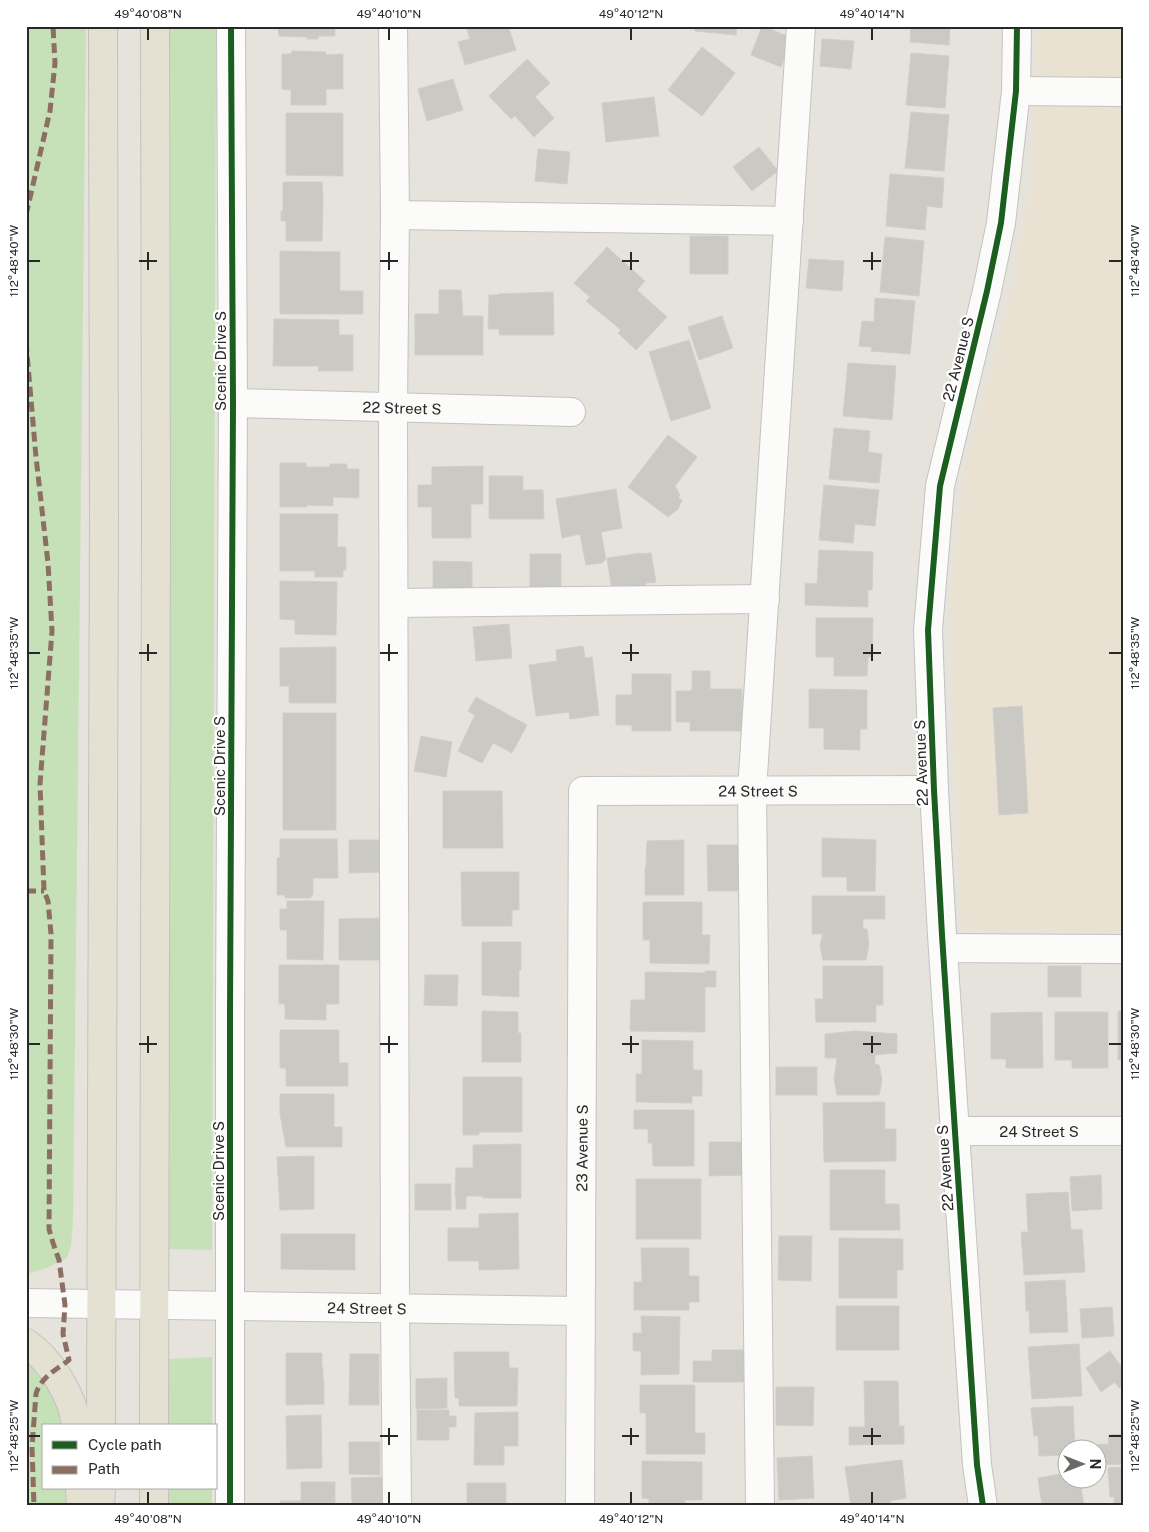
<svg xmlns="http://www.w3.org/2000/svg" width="1149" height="1532" font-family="'Public Sans',sans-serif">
<rect width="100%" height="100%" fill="#e6e3dd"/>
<polygon fill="#e9e2d2" points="1036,26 1123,26 1123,932 961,929 949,608 965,462 1011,291 1032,178"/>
<g fill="#c6e0b7">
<polygon points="26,26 86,26 73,1221 71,1245 67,1258 47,1268 26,1274"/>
<polygon points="170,26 216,26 212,1250 166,1249"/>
<polygon points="26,1355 40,1368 68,1426 44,1426 44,1488 72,1488 72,1506 26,1506"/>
<polygon points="212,1357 212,1426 167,1426 167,1359"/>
<rect x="167" y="1488" width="45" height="18"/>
</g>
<g fill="#cbc9c4" stroke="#d1cec9">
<polygon points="278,26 335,26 335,36 318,36 318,39 307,39 307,37 279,36"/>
<polygon points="466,26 508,26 516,50 465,65 458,42 470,39"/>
<polygon points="695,26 737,26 736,35 695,31"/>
<polygon points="762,26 792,38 781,67 751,55"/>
<polygon points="911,26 950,26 949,45 910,42"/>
<polygon points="822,39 854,41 851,69 820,66"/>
<polygon points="702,47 735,73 702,116 668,90"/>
<polygon points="292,51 326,52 326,55 343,54 343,89 326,89 326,105 291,105 291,90 282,89 282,54 291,54"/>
<polygon points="911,53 949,56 945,108 906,105"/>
<polygon points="527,59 550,83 535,97 554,118 534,137 515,116 511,119 489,96"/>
<polygon points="453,79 463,110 427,121 418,89"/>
<polygon points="654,97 659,136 606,142 602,103"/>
<polygon points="911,112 949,115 944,171 905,168"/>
<polygon points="286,113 343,113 343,176 286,175"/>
<polygon points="759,147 778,171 752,191 733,167"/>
<polygon points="538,149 570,152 567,184 535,181"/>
<polygon points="890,174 944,178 942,208 927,206 925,230 886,226"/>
<polygon points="283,182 322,182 323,199 322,241 286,241 286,221 281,221 281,211 283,211"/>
<rect x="690" y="236" width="38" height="38"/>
<polygon points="885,237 924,241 919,296 880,292"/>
<polygon points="607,247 645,281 637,290 667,317 636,350 618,333 621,330 586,301 590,297 574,283"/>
<polygon points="280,251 340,252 340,291 363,291 363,314 280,314"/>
<polygon points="809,259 844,261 842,291 806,288"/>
<polygon points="439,290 461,290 463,316 483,316 483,355 415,355 415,314 439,314"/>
<polygon points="553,292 554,335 499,335 499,329 488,329 489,295 498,295 498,294"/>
<polygon points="875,298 915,301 910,354 871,351 872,347 859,346 862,321 874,322"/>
<polygon points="722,316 733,348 699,360 688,327"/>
<polygon points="274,319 339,320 339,335 353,335 353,371 318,371 319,366 273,366"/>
<polygon points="689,340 711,408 671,421 649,352"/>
<polygon points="848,363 896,366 892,420 843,416"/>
<polygon points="834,428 870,431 868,452 882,454 879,483 829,479"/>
<polygon points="668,435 697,457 675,486 680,495 678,498 682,500 678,509 668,517 628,487"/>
<polygon points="280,463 306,463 306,467 330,467 330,464 347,464 347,469 359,469 359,498 333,497 333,506 307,505 307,507 280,507"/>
<polygon points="483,466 483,504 471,504 471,538 432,538 432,507 418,507 418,485 432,485 432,467"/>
<polygon points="489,476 523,476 523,490 543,490 544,519 489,519"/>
<polygon points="824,485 879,490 875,526 855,524 853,543 819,540"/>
<polygon points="616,489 622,528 601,532 606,559 602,563 586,565 580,534 562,538 556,499"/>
<polygon points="280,514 338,514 337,547 346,547 346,570 343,570 343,577 315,577 315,571 280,571"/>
<polygon points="819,550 873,552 872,590 868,590 868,607 805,605 805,583 817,584"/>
<polygon points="641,553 641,554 651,553 656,582 646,583 645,586 612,590 607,558"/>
<rect x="530" y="554" width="31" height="33"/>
<polygon points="433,561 472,562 472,589 433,588"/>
<polygon points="280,581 337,582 336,635 295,634 295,620 280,619"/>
<polygon points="816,618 873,618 872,657 868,657 867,676 834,676 834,657 816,657"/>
<polygon points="509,624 512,658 476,661 473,627"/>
<polygon points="583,646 585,658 592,657 599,715 570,719 569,712 536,716 529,665 557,661 556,650"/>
<polygon points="336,647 336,703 289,703 289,686 280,686 280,648"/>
<polygon points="692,671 710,671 710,689 742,689 742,731 690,731 690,722 676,722 676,691 690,691 692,689"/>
<polygon points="632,674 671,674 671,731 632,731 632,725 616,725 616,695 632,695"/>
<polygon points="809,689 867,690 867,729 860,729 860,750 824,749 824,728 809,728"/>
<polygon points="476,697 527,725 512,753 493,743 482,763 458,751 475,715 468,711"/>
<polygon points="1022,706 1028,813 999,815 993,708"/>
<rect x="283" y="713" width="53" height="117"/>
<polygon points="421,736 452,742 446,777 414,771"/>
<polygon points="443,791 502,791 503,848 443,848"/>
<polygon points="822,838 876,840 875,891 847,891 847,877 822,877"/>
<polygon points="280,839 337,839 338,878 313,878 313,895 311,895 311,898 285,898 285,895 277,895 277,858 280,858"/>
<polygon points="349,840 382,840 383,872 349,873"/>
<polygon points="684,840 684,895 645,895 645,867 646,867 647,841"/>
<polygon points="707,845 740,845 740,891 708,891"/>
<polygon points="461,872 519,872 519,910 512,910 512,926 462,926"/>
<polygon points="812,896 885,896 885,919 863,919 863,929 867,929 869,944 866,960 823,960 820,945 823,934 812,934"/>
<polygon points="287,901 324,901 323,960 287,959 287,930 280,930 280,909 287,909"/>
<polygon points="643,902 702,902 702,935 710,935 709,964 650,963 650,940 643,940"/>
<polygon points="383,918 383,960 339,960 339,919"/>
<polygon points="482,942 521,942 521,970 519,970 519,997 482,995"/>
<polygon points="279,965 339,965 339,1004 326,1004 326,1020 285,1019 285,1004 279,1004"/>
<polygon points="823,966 883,966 883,1005 876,1005 876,1022 816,1022 815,999 823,999"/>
<rect x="1048" y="966" width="33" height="31"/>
<polygon points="705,971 716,971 716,987 705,987 705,1032 630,1031 631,1000 645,1000 645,972 705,973"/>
<polygon points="425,975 458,975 457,1006 424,1005"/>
<polygon points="482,1011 518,1012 518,1033 521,1033 521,1062 482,1062"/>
<rect x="1118" y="1011" width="5" height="49"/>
<polygon points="1042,1012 1043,1068 1006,1068 1006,1059 991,1059 991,1013"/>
<polygon points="1055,1012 1108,1012 1108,1068 1072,1068 1072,1060 1055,1060"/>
<polygon points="280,1030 339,1030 339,1063 348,1063 348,1086 286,1086 286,1068 280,1068"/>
<polygon points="855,1031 897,1034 897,1053 875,1055 875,1064 879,1065 882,1080 879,1095 837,1095 834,1079 837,1058 825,1058 825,1034"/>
<polygon points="642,1040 693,1041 693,1070 702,1070 702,1096 692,1096 692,1103 636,1102 636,1074 642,1074"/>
<rect x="776" y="1067" width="41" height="28"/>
<polygon points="463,1077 522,1077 522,1132 479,1132 479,1135 463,1135"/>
<polygon points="280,1094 334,1094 334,1127 342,1127 342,1147 286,1147 280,1114"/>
<polygon points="885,1102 885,1129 896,1129 896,1161 824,1162 823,1103"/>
<polygon points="634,1110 694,1110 694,1166 653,1166 652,1143 648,1143 648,1129 634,1129"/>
<polygon points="709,1142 744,1142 744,1175 709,1176"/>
<polygon points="521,1144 521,1198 483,1198 483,1196 466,1196 466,1209 456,1209 456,1196 455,1196 456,1168 473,1168 473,1145"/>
<polygon points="314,1156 314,1209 280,1210 277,1157"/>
<polygon points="830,1170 885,1170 885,1204 899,1204 900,1230 830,1230"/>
<polygon points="1101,1175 1102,1209 1072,1211 1070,1177"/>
<rect x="636" y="1179" width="65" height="60"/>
<rect x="415" y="1184" width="36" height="26"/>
<polygon points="1068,1192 1071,1230 1082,1229 1085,1272 1024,1275 1021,1232 1028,1232 1026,1194"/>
<polygon points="518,1213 519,1269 479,1270 479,1261 448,1261 448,1228 479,1228 479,1214"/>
<polygon points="281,1234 355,1234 355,1270 281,1269"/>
<polygon points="779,1236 812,1236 811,1281 778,1280"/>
<polygon points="839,1238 903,1239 903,1270 897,1270 897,1298 839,1298"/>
<polygon points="641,1248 689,1248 689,1276 699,1276 699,1302 689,1302 689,1310 634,1310 634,1282 642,1282"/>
<polygon points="1065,1280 1068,1332 1030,1333 1029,1311 1026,1311 1025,1282"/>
<rect x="836" y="1306" width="63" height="44"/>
<polygon points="1112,1307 1114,1336 1082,1338 1080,1309"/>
<polygon points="641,1316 680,1317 679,1374 641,1375 641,1351 633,1351 633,1333 642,1333"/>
<polygon points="1079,1344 1082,1396 1032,1399 1028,1347"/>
<polygon points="712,1350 744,1350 744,1382 693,1382 693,1361 712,1361"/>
<polygon points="1110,1351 1123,1369 1123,1386 1119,1388 1115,1382 1101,1392 1086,1368"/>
<polygon points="454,1352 509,1352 509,1368 518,1368 517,1406 459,1406 459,1398 455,1398"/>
<polygon points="286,1353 322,1353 322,1367 323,1367 323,1380 324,1380 324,1404 286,1405"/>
<polygon points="350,1354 379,1354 379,1405 349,1405"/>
<polygon points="447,1378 447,1408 416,1409 416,1379"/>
<polygon points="864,1381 898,1381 899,1426 904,1426 904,1444 849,1445 849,1427 865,1427"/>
<polygon points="640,1385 695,1385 695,1433 705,1433 705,1454 646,1454 646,1413 640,1413"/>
<polygon points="776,1387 814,1387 813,1426 776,1425"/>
<polygon points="1073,1406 1075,1450 1066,1450 1066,1455 1039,1456 1038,1436 1034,1436 1031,1408"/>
<polygon points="417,1410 449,1410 449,1416 456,1416 456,1427 449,1427 449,1440 417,1440"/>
<polygon points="518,1412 518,1446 504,1446 504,1465 474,1465 475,1413"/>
<polygon points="321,1415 322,1468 287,1469 286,1416"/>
<polygon points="1123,1434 1123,1464 1096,1465 1096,1450 1077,1450 1077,1446 1109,1444 1108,1435"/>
<polygon points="349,1442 380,1442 380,1475 349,1474"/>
<polygon points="812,1456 814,1498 779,1500 777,1458"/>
<polygon points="902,1460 906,1498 890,1501 891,1506 851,1506 845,1467"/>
<polygon points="642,1461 702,1462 702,1500 685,1500 685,1506 649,1506 649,1499 642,1498"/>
<polygon points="1123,1467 1123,1506 1114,1506 1114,1497 1110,1497 1108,1468"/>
<polygon points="1066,1473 1066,1480 1080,1480 1084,1506 1042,1506 1038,1478"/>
<polygon points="383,1477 383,1504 352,1505 351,1478"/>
<polygon points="301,1482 335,1482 335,1506 280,1506 280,1501 301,1501"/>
<rect x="467" y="1483" width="39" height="23"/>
</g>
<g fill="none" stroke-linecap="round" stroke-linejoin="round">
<defs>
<g id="minor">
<polyline points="393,26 395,215 393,408 395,1309 397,1506"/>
<polyline points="1016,91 1123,92"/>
<polyline points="395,215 789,221"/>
<path id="s1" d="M233,403L571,412"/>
<polyline points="394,603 765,599"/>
<polyline points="943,948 1123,949"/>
<path id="s2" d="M955,1131H1123"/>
<path id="s3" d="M26,1303L580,1311"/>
<polyline points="230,1506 230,1015 233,403 231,26"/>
<path id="s4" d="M580,1506L583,791L934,790"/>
<polyline points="760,1506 752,791 801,26"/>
<polyline points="983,1506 977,1465 942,935 934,790 928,630 940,486 987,291 1001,223 1016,91 1017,26"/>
</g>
<g id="major">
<path d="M26,1343C50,1359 74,1397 76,1426"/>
<polyline points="101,1426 104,514 103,26"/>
<polyline points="154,1426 156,513 155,26"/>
<polyline points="80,1488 81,1506"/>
<polyline points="100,1506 101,1488"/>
<polyline points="154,1506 154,1488"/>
</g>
</defs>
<use href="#minor" stroke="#c4c2c2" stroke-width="30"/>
<use href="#major" stroke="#c3c2c0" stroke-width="30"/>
<use href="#minor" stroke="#fbfbfa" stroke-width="28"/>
<use href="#major" stroke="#e4e1d3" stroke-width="28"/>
<g stroke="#8d6e63" stroke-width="5" stroke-dasharray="10 5" stroke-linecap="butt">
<polyline points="26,215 50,111 55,63 53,26"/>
<path d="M26,342L36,457L48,563L52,631L40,784L44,891L48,901L51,934L49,1229L53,1243L59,1260L65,1305L63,1334L69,1360C57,1369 40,1378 36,1394L32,1447L34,1506"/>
<polyline points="26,891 44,891"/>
</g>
<defs>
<g id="cycleway">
<polyline points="230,1506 230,1015 233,403 231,26"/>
<polyline points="983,1506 977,1465 942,935 934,790 928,630 940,486 987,291 1001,223 1016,91 1017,26"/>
</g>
</defs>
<use href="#cycleway" stroke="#fff" stroke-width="9"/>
<use href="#cycleway" stroke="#1b5e20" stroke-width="6"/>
</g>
<path fill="none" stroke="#282828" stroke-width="2" d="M148,28V40M389,28V40M631,28V40M872,28V40M148,252V270M389,252V270M631,252V270M872,252V270M28,261H40M139,261H157M380,261H398M622,261H639M863,261H881M1109,261H1122M148,644V661M389,644V661M631,644V661M872,644V661M28,653H40M139,653H157M380,653H398M622,653H639M863,653H881M1109,653H1122M148,1036V1053M389,1036V1053M631,1036V1053M872,1036V1053M28,1044H40M139,1044H157M380,1044H398M622,1044H639M863,1044H881M1109,1044H1122M389,1428V1445M631,1428V1445M872,1428V1445M28,1436H40M380,1436H398M622,1436H639M863,1436H881M1109,1436H1122M148,1492V1504M389,1492V1504M631,1492V1504M872,1492V1504"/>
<g text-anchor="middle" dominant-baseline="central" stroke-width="4.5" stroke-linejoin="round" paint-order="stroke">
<g font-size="15" fill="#282828" stroke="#fff">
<text transform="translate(958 359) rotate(-76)">22 Avenue S</text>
<text transform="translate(220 361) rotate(-90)">Scenic Drive S</text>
<text stroke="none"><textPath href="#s1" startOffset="169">22 Street S</textPath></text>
<text transform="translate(921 763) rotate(-92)">22 Avenue S</text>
<text transform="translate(219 766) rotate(-90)">Scenic Drive S</text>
<text stroke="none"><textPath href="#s4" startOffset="890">24 Street S</textPath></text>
<text stroke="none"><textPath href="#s2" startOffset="84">24 Street S</textPath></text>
<text stroke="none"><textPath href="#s4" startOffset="358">23 Avenue S</textPath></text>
<text transform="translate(945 1168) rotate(-94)">22 Avenue S</text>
<text transform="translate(218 1171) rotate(-90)">Scenic Drive S</text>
<text stroke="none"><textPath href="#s3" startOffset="341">24 Street S</textPath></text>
</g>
</g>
<rect width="1149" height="1532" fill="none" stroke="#ffffff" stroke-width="55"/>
<rect x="42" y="1424" width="175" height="65" fill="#ffffff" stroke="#a9a9a9"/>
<rect x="52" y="1441" width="25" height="8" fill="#1b5e20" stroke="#a9a9a9"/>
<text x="88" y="1450" font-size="15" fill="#282828">Cycle path</text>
<rect x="52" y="1466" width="25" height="8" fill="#8d6e63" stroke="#a9a9a9"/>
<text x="88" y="1474" font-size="15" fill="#282828">Path</text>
<g transform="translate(1082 1464) rotate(90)"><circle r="24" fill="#ffffff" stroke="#a9a9a9"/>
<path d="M0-4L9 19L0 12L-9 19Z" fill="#6a6967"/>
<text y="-8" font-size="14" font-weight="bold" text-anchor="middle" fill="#282828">N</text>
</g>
<rect x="28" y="28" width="1094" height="1476" fill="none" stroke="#282828" stroke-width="2"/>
<g font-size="12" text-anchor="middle" fill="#282828">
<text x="148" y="18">49°40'08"N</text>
<text x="389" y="18">49°40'10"N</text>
<text x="631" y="18">49°40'12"N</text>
<text x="872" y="18">49°40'14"N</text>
<text transform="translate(1135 261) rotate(-90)" y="4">112°48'40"W</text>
<text transform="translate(14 261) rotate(-90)" y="4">112°48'40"W</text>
<text transform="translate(1135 653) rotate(-90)" y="4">112°48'35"W</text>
<text transform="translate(14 653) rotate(-90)" y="4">112°48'35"W</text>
<text transform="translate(1135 1044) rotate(-90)" y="4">112°48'30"W</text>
<text transform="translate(14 1044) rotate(-90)" y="4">112°48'30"W</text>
<text transform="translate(14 1436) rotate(-90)" y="4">112°48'25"W</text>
<text transform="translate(1135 1436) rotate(-90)" y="4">112°48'25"W</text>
<text x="148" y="1523">49°40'08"N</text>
<text x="389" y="1523">49°40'10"N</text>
<text x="631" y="1523">49°40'12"N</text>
<text x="872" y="1523">49°40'14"N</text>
</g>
</svg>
